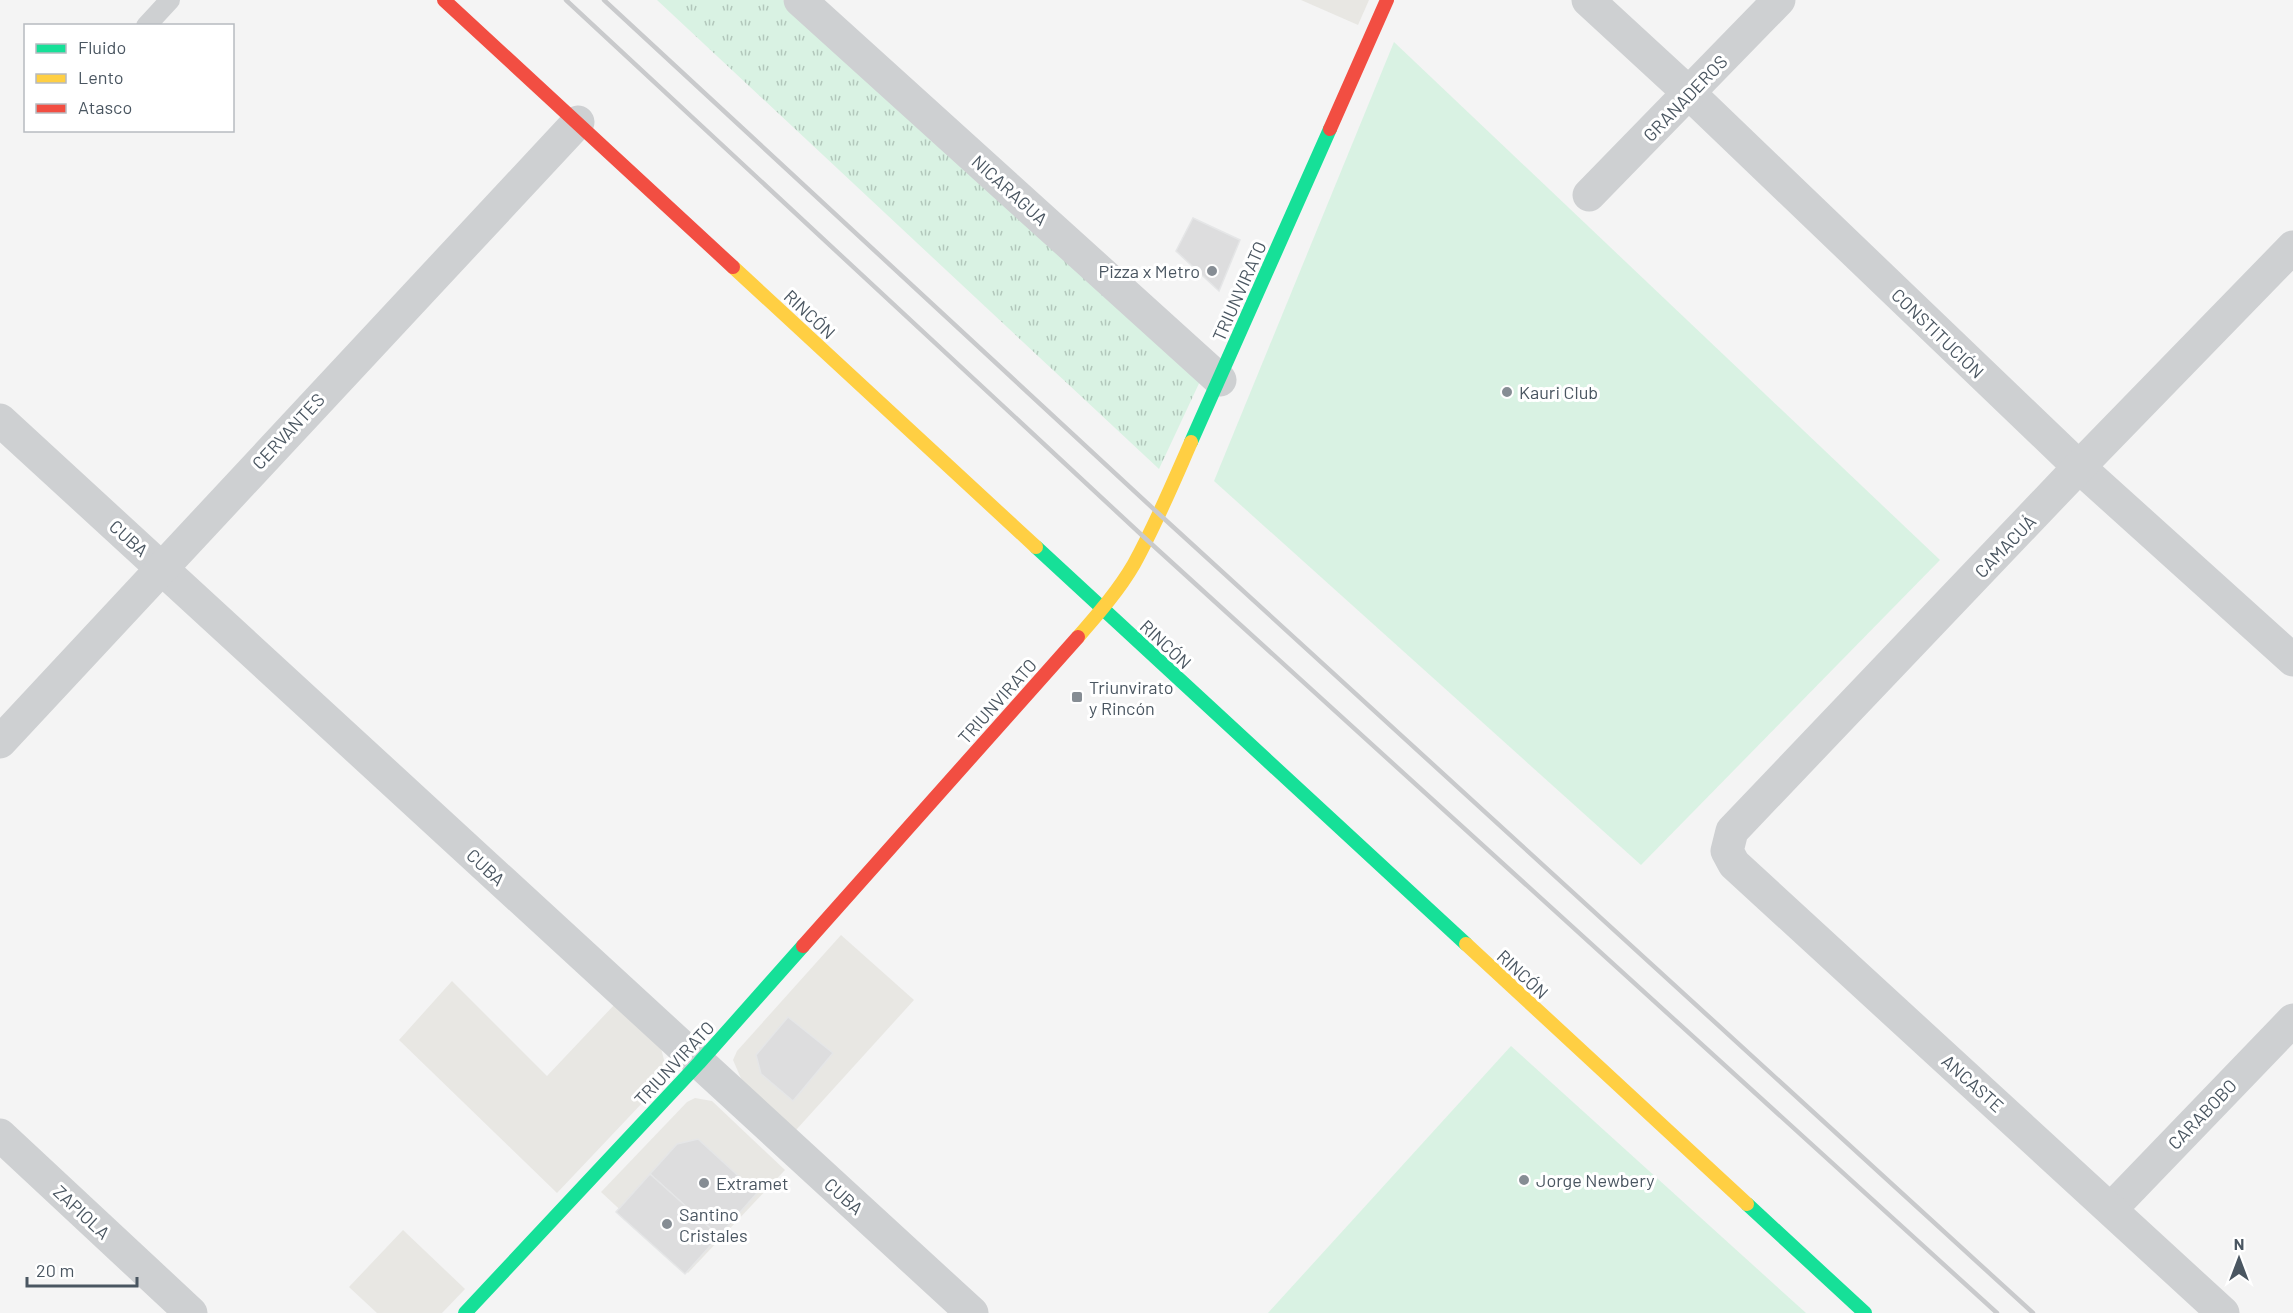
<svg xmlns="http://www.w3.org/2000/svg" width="2293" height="1313" font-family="Barlow,sans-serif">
<defs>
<pattern id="grass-tufts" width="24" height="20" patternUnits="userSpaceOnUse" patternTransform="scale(1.5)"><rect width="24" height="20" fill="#d9f2e3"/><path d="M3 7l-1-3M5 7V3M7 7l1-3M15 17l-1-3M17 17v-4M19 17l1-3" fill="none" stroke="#b2c7bb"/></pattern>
</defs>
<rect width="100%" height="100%" fill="#f4f4f4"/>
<g fill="#e8e7e3">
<polygon points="1301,0 1369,0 1358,25"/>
<polygon points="841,935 914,1000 796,1130 743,1083 733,1060 737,1051"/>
<polygon points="452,981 547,1076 615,1004 661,1048 666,1068 663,1081 557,1193 399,1040"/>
<polygon points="695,1098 712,1101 785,1170 688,1273 601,1192 687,1102"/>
<polygon points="403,1230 465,1289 442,1313 377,1313 349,1287"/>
</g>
<polygon fill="url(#grass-tufts)" points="657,0 783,0 1202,377 1159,469"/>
<g fill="#d9f2e3">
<polygon points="1394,42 1940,560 1641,865 1214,481"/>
<polygon points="1511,1046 1806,1313 1268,1313"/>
</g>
<g fill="#ddddde" stroke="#e5e6e7" stroke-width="1.5">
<polygon points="1193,218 1240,240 1219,291 1176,251"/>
<polygon points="788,1017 833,1053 793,1101 761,1074 756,1055"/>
<polygon points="698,1139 757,1193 719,1236 650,1174 677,1144"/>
<polygon points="650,1174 719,1236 685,1274 616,1212"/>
</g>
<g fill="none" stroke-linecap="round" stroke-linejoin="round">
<polyline stroke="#ced0d2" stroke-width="20" points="146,26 170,0"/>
<g stroke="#ced0d2" stroke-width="33">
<polyline points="800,0 1220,380"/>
<polyline points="1588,0 1690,94 2079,467 2293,660"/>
<polyline points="1589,195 1779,0"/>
<polyline points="0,420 972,1313"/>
<polyline points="0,742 578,122"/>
<polyline points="0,1135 191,1313"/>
<polyline points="2111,1209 2293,1020"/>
<polyline points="2223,1313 1734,864 1727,851 1732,831 2079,467 2293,247"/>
</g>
<g stroke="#16e098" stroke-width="14">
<polyline points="1191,442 1330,129"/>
<polyline points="1036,547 1466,944"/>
<polyline points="1747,1204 1865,1313"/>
<polyline points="465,1313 699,1063 803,946"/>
</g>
<g stroke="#ffcf43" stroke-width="14">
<polyline points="733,267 1036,547"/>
<path d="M1078,637C1098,614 1119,590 1134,564C1156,524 1173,483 1191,442"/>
<polyline points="1466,944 1747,1204"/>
</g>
<g stroke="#f24e42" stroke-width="14">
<polyline points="444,0 733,267"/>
<polyline points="1330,129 1387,0"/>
<polyline points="803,946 1078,637"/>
</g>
<g stroke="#c9cacc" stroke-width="4.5">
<polyline points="566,0 1146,539 1997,1313"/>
<polyline points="604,0 1159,514 2033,1313"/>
</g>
</g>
<g fill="#868d94" stroke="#fff" stroke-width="2">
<circle cx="1212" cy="271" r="6"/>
<circle cx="1507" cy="392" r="6"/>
<rect x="1071" y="691" width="12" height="12" rx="3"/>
<circle cx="1524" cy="1180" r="6"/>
<circle cx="704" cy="1183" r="6"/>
<circle cx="667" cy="1224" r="6"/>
</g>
<g text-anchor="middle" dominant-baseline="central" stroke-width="6" stroke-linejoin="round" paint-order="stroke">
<g font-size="18" fill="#4a5661" stroke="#fff">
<text transform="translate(1685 98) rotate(-46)">GRANADEROS</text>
<text transform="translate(1010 190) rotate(42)">NICARAGUA</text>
<text transform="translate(1239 291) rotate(-66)">TRIUNVIRATO</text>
<text transform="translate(810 314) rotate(43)">RINCÓN</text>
<text transform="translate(1938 333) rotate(44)">CONSTITUCIÓN</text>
<text transform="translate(288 431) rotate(-47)">CERVANTES</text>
<text transform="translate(129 538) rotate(42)">CUBA</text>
<text transform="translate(2005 546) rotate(-46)">CAMACUÁ</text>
<text transform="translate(1166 644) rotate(43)">RINCÓN</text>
<text transform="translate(997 701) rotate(-48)">TRIUNVIRATO</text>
<text transform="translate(486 867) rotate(43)">CUBA</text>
<text transform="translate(1523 974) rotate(43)">RINCÓN</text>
<text transform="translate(674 1063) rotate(-47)">TRIUNVIRATO</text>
<text transform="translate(1973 1083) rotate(42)">ANCASTE</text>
<text transform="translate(2202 1114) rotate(-46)">CARABOBO</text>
<text transform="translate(844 1196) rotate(42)">CUBA</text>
<text transform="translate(82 1212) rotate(43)">ZAPIOLA</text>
</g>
<g font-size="18" fill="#4a5661" stroke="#fff" text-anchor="start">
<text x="1200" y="271" text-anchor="end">Pizza x Metro</text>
<text x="1519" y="392">Kauri Club</text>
<text x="1089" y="687">Triunvirato<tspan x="1089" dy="21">y Rincón</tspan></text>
<text x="1536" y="1180">Jorge Newbery</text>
<text x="716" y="1183">Extramet</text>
<text x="679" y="1214">Santino<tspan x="679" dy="21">Cristales</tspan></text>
</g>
</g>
<rect x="24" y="24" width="210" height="108" fill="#ffffff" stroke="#b7bbc0" stroke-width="1.5"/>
<rect x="36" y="44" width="30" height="9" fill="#16e098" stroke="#b7bbc0" stroke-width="1.5"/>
<text x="78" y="54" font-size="18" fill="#4a5661">Fluido</text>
<rect x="36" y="74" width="30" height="9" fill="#ffcf43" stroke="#b7bbc0" stroke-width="1.5"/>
<text x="78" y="84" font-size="18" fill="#4a5661">Lento</text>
<rect x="36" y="104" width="30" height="9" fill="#f24e42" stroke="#b7bbc0" stroke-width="1.5"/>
<text x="78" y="114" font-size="18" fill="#4a5661">Atasco</text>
<g transform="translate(2239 1259)" stroke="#ffffff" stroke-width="4.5" paint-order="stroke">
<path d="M0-4.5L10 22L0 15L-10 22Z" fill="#4a5661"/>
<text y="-9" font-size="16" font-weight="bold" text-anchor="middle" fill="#4a5661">N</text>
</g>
<path d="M27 1277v9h110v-9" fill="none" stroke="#4a5661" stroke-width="3"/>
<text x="36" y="1277" font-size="18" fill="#4a5661" stroke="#ffffff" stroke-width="4.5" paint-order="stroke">20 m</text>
</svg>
